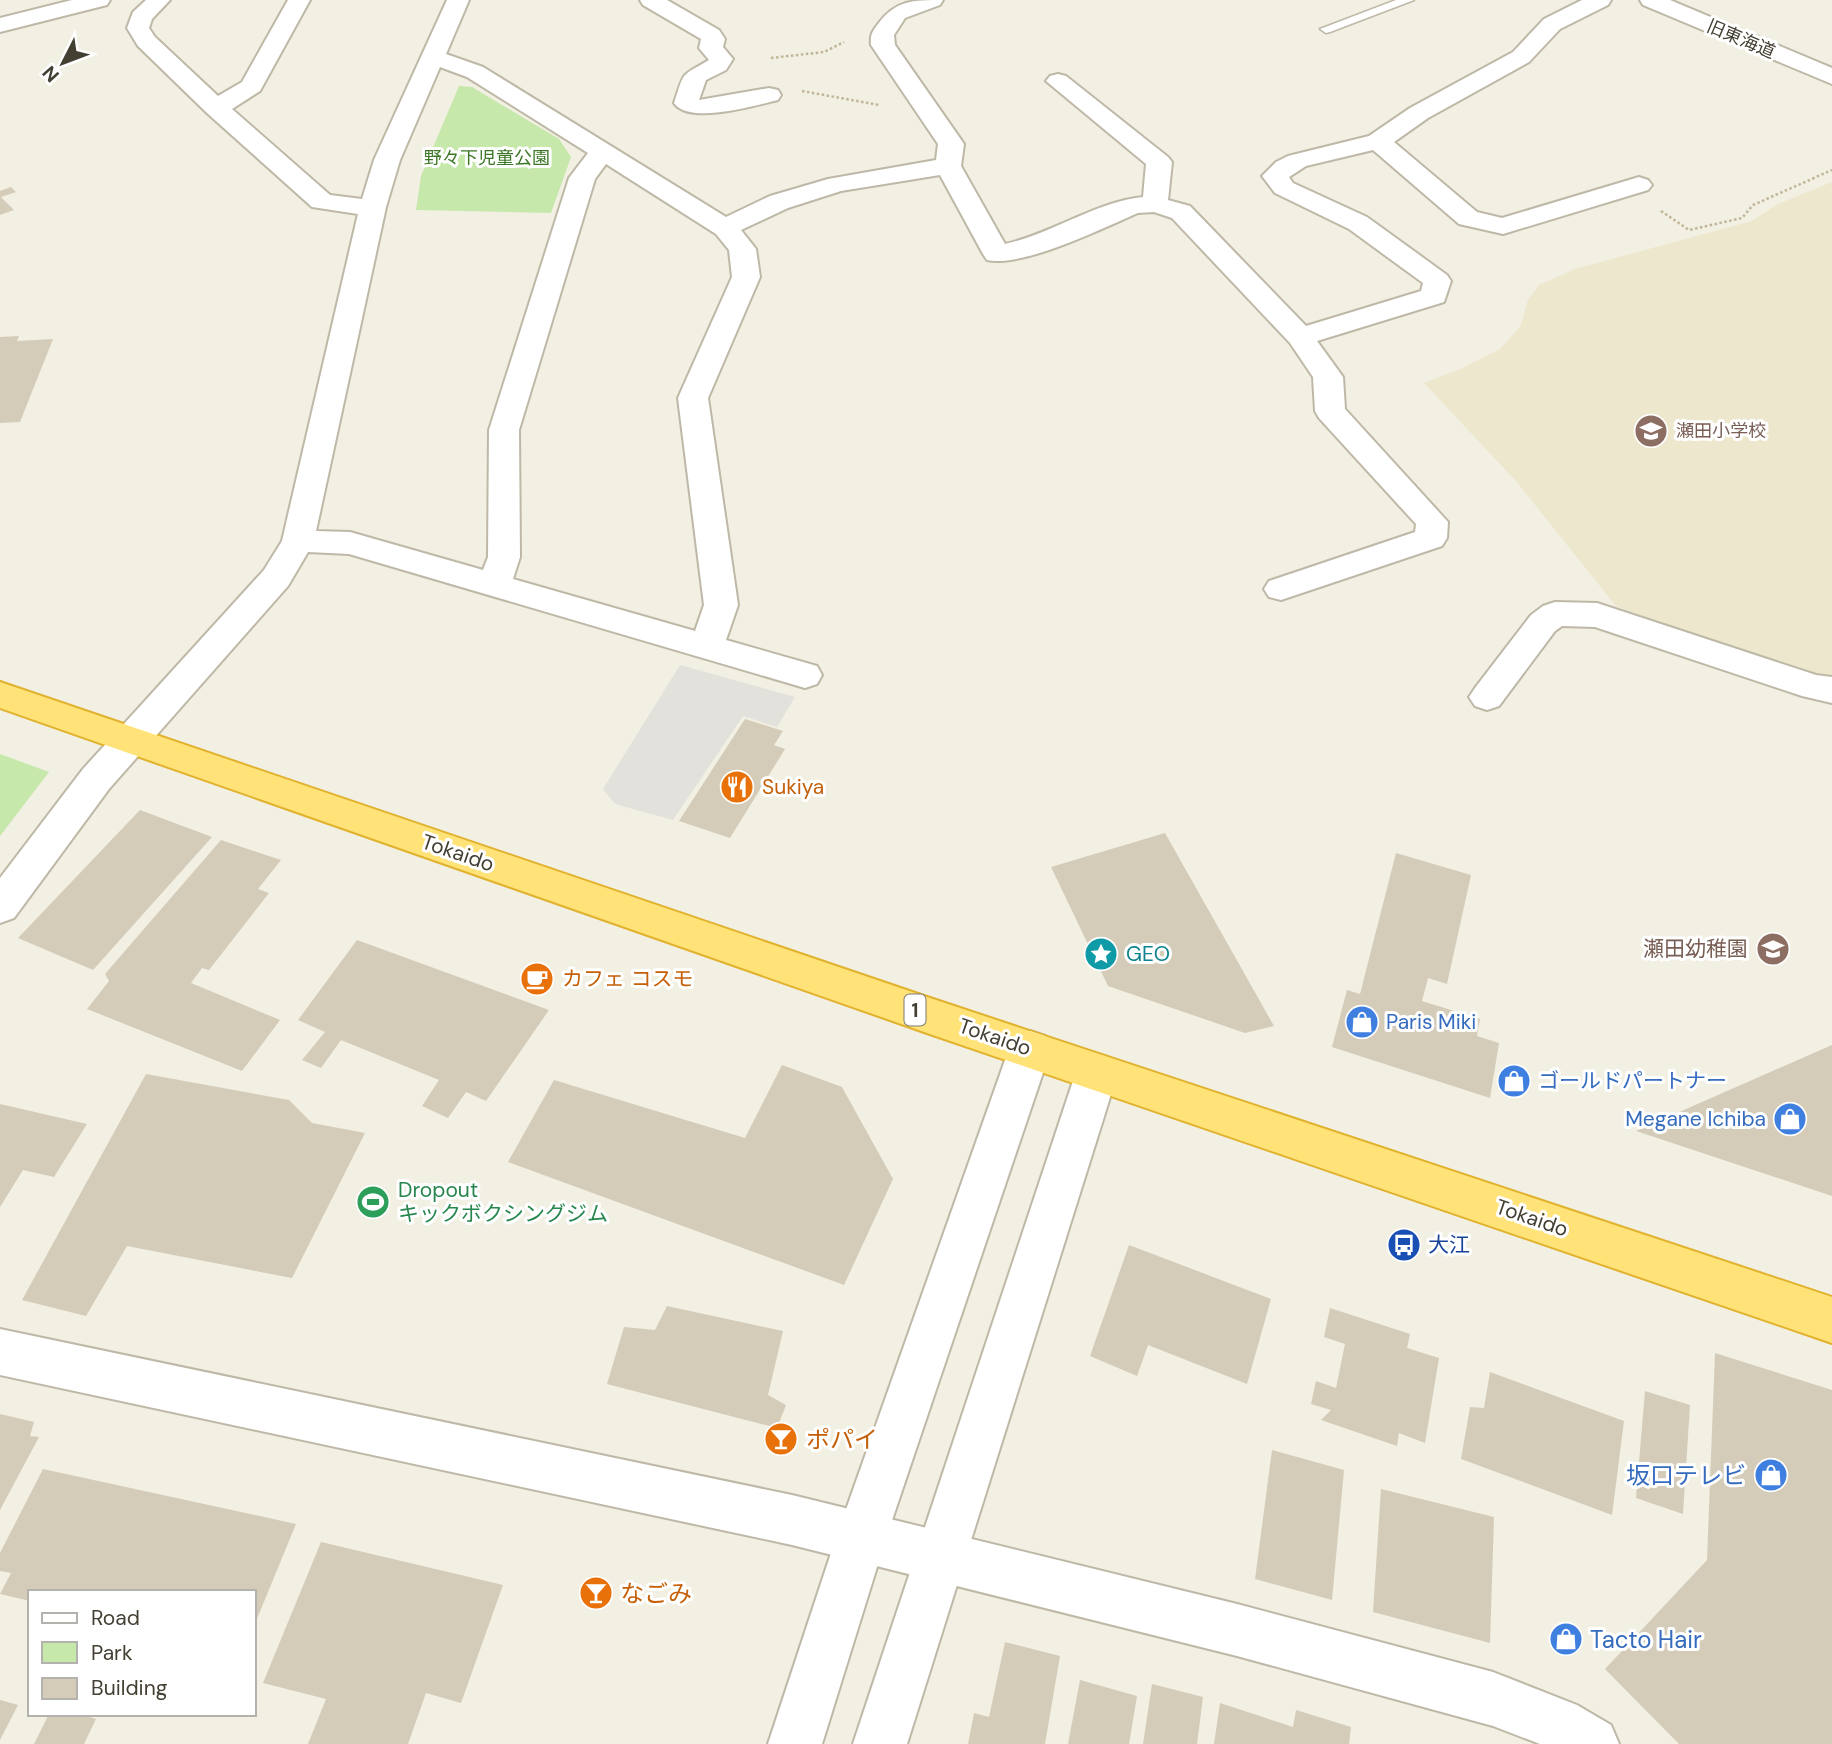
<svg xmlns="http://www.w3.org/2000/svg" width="1832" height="1744" font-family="'DM Sans','Noto Sans JP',sans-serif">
<rect width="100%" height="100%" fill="#f2efe3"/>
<polygon fill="#ece7cd" points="1832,182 1832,679 1767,663 1616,606 1515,480 1424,383 1460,369 1500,349 1520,327 1528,300 1539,285 1575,269 1752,221 1776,205"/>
<g fill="#c6e8aa">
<polygon points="459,86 472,87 559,139 571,157 551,213 416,210 421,176"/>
<polygon points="0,754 49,772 0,836"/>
</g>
<polygon fill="#e3e1dc" points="680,665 795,697 777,727 743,716 673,820 615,804 603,789"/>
<g fill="#d4ccb8">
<polygon points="11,187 16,192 1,197 14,210 0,215 0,191"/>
<polygon points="19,336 17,341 53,339 20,422 0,423 0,337"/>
<polygon points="745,719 783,731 774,745 785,749 730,838 679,821"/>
<polygon points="140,810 212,837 93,970 18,938"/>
<polygon points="1165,833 1274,1026 1245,1033 1108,986 1051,867"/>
<polygon points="221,840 281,860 258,889 269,893 209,970 202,968 191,983 280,1020 242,1071 87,1009 109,981 105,974"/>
<polygon points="1396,853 1471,875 1447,984 1428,978 1422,1001 1480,1019 1477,1036 1499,1043 1490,1098 1332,1047 1347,990 1360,994"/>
<polygon points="357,940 549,1010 486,1101 466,1092 448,1118 422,1106 439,1080 341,1040 321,1068 302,1060 325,1032 298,1020"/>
<polygon points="1832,1045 1832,1196 1636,1131"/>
<polygon points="782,1065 842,1087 893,1179 844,1285 508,1162 554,1080 745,1138"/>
<polygon points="146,1074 289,1100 312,1123 365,1133 292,1278 127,1246 86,1316 22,1300"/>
<polygon points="0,1104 87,1124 54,1177 23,1170 0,1207"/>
<polygon points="1129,1245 1271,1299 1247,1384 1148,1345 1137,1376 1090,1356"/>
<polygon points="667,1306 783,1331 768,1395 786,1405 777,1428 607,1384 624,1327 655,1330"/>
<polygon points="1330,1308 1410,1334 1407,1348 1439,1358 1425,1443 1399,1433 1397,1446 1321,1420 1331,1410 1311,1404 1316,1381 1336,1388 1345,1344 1324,1337"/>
<polygon points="1715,1353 1832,1390 1832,1744 1679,1744 1605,1669 1707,1560"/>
<polygon points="1490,1372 1624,1421 1612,1515 1461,1459 1470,1407 1484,1408"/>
<polygon points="1645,1391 1690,1405 1683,1514 1636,1498"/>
<polygon points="0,1414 34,1422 30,1436 39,1437 0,1510"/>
<polygon points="1272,1450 1344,1470 1332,1600 1255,1579"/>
<polygon points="43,1469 296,1524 254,1626 254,1592 30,1592 30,1601 0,1594 11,1573 0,1571 0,1553"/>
<polygon points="1381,1489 1494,1517 1490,1643 1373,1612"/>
<polygon points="321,1542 503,1585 461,1703 426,1693 408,1744 308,1744 326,1699 263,1683"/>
<polygon points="1005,1642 1060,1656 1045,1744 968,1744 974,1713 989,1717"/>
<polygon points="1080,1680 1137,1696 1129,1744 1068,1744"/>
<polygon points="1152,1684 1203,1697 1197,1744 1143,1744"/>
<polygon points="0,1700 18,1705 0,1740"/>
<polygon points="1220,1703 1293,1727 1296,1710 1351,1727 1349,1744 1214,1744"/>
<polygon points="49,1714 80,1714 96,1719 84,1744 34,1744"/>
</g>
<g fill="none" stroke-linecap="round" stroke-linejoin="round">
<defs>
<polygon id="service" points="1396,0 1414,0 1330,32 1326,33 1320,29"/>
<g id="minor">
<polygon points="72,0 110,0 107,5 0,32 0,18"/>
<path d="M146,0H170L152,19L149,28L155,37L218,96L242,82L288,0H310L260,91L232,109L330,195L362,199L374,160L447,0H469L446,54L483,67L726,217L770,196L828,179L936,160L938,144L871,45C870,35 872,32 878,24C896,0 913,0 943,0L940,5L905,18L894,35L895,45L964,144L961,166L1005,244C1051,234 1098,201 1143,197L1146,164L1046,81L1050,76L1058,74L1066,76L1168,157L1172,162L1168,200L1190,206L1306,326L1421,291L1423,283L1349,229L1275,193L1262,176L1276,162L1288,156L1369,136L1410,108L1513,52L1544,19L1582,0H1611L1608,5L1560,29L1529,62L1428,118L1394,142L1477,212L1502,218L1639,177L1648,180L1652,185L1648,190L1503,234L1459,224L1373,150L1306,166L1289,177L1293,183L1367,217L1447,275L1451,281L1444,302L1317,341L1343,377L1345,409L1448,522L1447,538L1442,546L1281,600L1269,597L1264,589L1269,581L1415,532L1416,524L1319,418L1315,411L1313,377L1290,343L1172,218L1154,212L1138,213C1103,228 1022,268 987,260L983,254L940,175L841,191L788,208L741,230L756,249L760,277L708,398L738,605L726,640L817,666L822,675L817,684L805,688L349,554L308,552L288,586L109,789L14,918L0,923V878L83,769L264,570L282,541L358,214L312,207L207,113L138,46L127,28L133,12ZM440,67L467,77L588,153L569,178L489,430L488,557L483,570L350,532L316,531L386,207L400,160ZM606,164L716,234L729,250L732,277L678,398L704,605L695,631L513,579L520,557L519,430L595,179Z"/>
<path d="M640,0H667L719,30L725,39L723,47L733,59L726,70L706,80L699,100L769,88L778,90L781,95L778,100C754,106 689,125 674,103C685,70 680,77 709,60L699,48L701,39L643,5Z"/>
<polygon points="1640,0 1670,0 1832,68 1832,84 1643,5"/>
<polygon points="1555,602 1597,603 1816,675 1832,677 1832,703 1802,696 1595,627 1562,626 1555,631 1499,706 1487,710 1475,706 1469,697 1475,688 1531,615 1543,606"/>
<polygon points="1030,1031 1045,1036 1051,1049 886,1538 822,1744 768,1744 836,1538 1009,1049 1015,1036"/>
<polygon points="1097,1054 1112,1059 1118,1072 907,1744 853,1744 1076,1072 1082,1059"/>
</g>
<polygon id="tertiary" points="0,1329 792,1495 1237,1604 1493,1672 1577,1705 1611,1725 1619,1744 1540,1744 1493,1726 1237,1656 792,1545 0,1375"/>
<polygon id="trunk" points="0,682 927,997 1832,1297 1832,1343 927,1033 0,708"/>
</defs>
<use href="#service" stroke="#beb8a6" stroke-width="3"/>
<use href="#minor" stroke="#beb8a6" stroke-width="4"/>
<use href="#tertiary" stroke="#beb8a6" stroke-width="4"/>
<use href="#trunk" stroke="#e1b22e" stroke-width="4"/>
<g stroke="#c0b697" stroke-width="2.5" stroke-dasharray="2.5 2.5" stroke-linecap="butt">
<polyline points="771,58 824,52 844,42"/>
<polyline points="802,91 879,105"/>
<polyline points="1661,211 1689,230 1742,218 1753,205 1832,170"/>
</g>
<use href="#service" fill="#fff" fill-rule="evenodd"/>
<use href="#minor" fill="#fff" fill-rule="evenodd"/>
<use href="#tertiary" fill="#fff" fill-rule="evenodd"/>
<use href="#trunk" fill="#ffe379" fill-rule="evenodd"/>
</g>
<defs>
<symbol id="school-disc" viewBox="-11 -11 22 22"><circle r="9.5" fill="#8d6e63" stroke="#fff"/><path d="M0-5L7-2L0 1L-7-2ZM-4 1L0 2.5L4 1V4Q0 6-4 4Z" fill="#fff"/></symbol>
<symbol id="restaurant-disc" viewBox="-11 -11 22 22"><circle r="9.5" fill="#e8710a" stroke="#fff"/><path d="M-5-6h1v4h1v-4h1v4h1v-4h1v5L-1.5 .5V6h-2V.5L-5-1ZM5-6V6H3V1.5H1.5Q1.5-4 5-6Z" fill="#fff"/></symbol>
<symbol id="sight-disc" viewBox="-11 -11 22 22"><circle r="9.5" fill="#0f9aa8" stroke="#fff"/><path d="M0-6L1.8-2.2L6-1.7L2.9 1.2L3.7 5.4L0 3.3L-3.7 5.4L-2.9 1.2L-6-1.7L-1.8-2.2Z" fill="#fff"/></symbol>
<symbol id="cafe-disc" viewBox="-11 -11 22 22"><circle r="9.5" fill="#e8710a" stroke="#fff"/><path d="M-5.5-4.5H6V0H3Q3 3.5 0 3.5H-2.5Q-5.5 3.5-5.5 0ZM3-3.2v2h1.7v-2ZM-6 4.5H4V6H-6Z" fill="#fff"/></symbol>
<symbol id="shop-disc" viewBox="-11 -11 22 22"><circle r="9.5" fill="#3f7fe0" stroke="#fff"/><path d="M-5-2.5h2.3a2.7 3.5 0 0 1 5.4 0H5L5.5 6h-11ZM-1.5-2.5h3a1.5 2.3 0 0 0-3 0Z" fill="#fff"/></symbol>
<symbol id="stadium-disc" viewBox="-11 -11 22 22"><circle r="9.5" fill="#2e9e5b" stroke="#fff"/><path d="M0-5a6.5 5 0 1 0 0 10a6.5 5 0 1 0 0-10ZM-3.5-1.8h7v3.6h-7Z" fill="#fff"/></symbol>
<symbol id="bus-disc" viewBox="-11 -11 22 22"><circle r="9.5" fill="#1a4fb4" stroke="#fff"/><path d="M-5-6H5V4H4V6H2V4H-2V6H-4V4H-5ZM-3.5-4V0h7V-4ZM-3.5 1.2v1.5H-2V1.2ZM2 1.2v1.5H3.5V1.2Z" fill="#fff"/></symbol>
<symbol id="bar-disc" viewBox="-11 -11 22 22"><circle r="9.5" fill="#e8710a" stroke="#fff"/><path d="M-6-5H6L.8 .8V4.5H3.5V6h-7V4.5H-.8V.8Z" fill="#fff"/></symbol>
</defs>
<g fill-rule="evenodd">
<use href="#school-disc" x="1632" y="412" width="38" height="38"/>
<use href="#restaurant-disc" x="718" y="768" width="38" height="38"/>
<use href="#school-disc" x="1754" y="930" width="38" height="38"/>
<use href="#sight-disc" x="1082" y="935" width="38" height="38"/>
<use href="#cafe-disc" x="518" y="960" width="38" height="38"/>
<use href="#shop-disc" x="1343" y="1003" width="38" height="38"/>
<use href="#shop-disc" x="1495" y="1062" width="38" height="38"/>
<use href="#shop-disc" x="1771" y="1100" width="38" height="38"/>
<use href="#stadium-disc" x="354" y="1183" width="38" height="38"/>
<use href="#bus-disc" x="1385" y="1226" width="38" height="38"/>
<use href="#bar-disc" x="762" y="1420" width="38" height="38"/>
<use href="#shop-disc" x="1752" y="1456" width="38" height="38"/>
<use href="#bar-disc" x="577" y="1574" width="38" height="38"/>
<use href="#shop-disc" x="1547" y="1620" width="38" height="38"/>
</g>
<g text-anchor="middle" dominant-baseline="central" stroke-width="6" stroke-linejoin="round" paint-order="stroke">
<g font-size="18" fill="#443f33" stroke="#fff">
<text transform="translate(1741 39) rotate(23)">旧東海道</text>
</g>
<g font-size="18" fill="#3c7726" stroke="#fff">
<text x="487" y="158">野々下児童公園</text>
</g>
<g font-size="18" fill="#785e54" stroke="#fff" text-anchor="start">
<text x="1676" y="431">瀬田小学校</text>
</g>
<rect fill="#fff" stroke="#7c7970" stroke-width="2" x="904.5" y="994.5" width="21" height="31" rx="5"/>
<g font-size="19" font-weight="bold" fill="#443f33">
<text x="915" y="1010">1</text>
</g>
<g font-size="21" fill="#c56008" stroke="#fff" text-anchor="start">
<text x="762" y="787">Sukiya</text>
<text x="562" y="979">カフェ コスモ</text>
</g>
<g font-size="21" fill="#443f33" stroke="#fff">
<text transform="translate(458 853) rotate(19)">Tokaido</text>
<text transform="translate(995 1037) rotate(19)">Tokaido</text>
<text transform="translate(1532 1218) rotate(19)">Tokaido</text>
</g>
<g font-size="21" fill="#785e54" stroke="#fff" text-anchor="end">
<text x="1748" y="949">瀬田幼稚園</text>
</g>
<g font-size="21" fill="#0d838f" stroke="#fff" text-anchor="start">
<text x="1126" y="954">GEO</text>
</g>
<g font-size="21" fill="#366cbe" stroke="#fff" text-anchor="start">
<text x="1386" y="1022">Paris Miki</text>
<text x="1538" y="1081">ゴールドパートナー</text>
<text x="1766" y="1119" text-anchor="end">Megane Ichiba</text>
</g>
<g font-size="21" fill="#27864d" stroke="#fff" text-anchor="start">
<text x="398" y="1190">Dropout<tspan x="398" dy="24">キックボクシングジム</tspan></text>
</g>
<g font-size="21" fill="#164399" stroke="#fff" text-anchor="start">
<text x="1428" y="1245">大江</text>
</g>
<g font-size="24" fill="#c56008" stroke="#fff" text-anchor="start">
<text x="806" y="1439">ポパイ</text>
<text x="620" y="1593">なごみ</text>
</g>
<g font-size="24" fill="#366cbe" stroke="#fff" text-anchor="end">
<text x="1746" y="1475">坂口テレビ</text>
<text x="1590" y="1639" text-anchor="start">Tacto Hair</text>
</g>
</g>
<rect x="28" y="1590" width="228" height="126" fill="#ffffff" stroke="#b4b2ad" stroke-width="2"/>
<rect x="42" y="1613" width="35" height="10" fill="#ffffff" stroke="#b4b2ad" stroke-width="2"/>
<text x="91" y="1625" font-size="21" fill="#443f33">Road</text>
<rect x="42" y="1642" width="35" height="21" fill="#c6e8aa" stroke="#b4b2ad" stroke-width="2"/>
<text x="91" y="1660" font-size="21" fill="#443f33">Park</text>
<rect x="42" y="1678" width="35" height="21" fill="#d4ccb8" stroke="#b4b2ad" stroke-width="2"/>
<text x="91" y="1695" font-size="21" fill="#443f33">Building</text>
<g transform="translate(63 63) rotate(228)" stroke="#ffffff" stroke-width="5" paint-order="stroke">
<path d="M0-5L12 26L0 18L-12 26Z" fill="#443f33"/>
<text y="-10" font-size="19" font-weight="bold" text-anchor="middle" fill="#443f33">N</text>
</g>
</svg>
